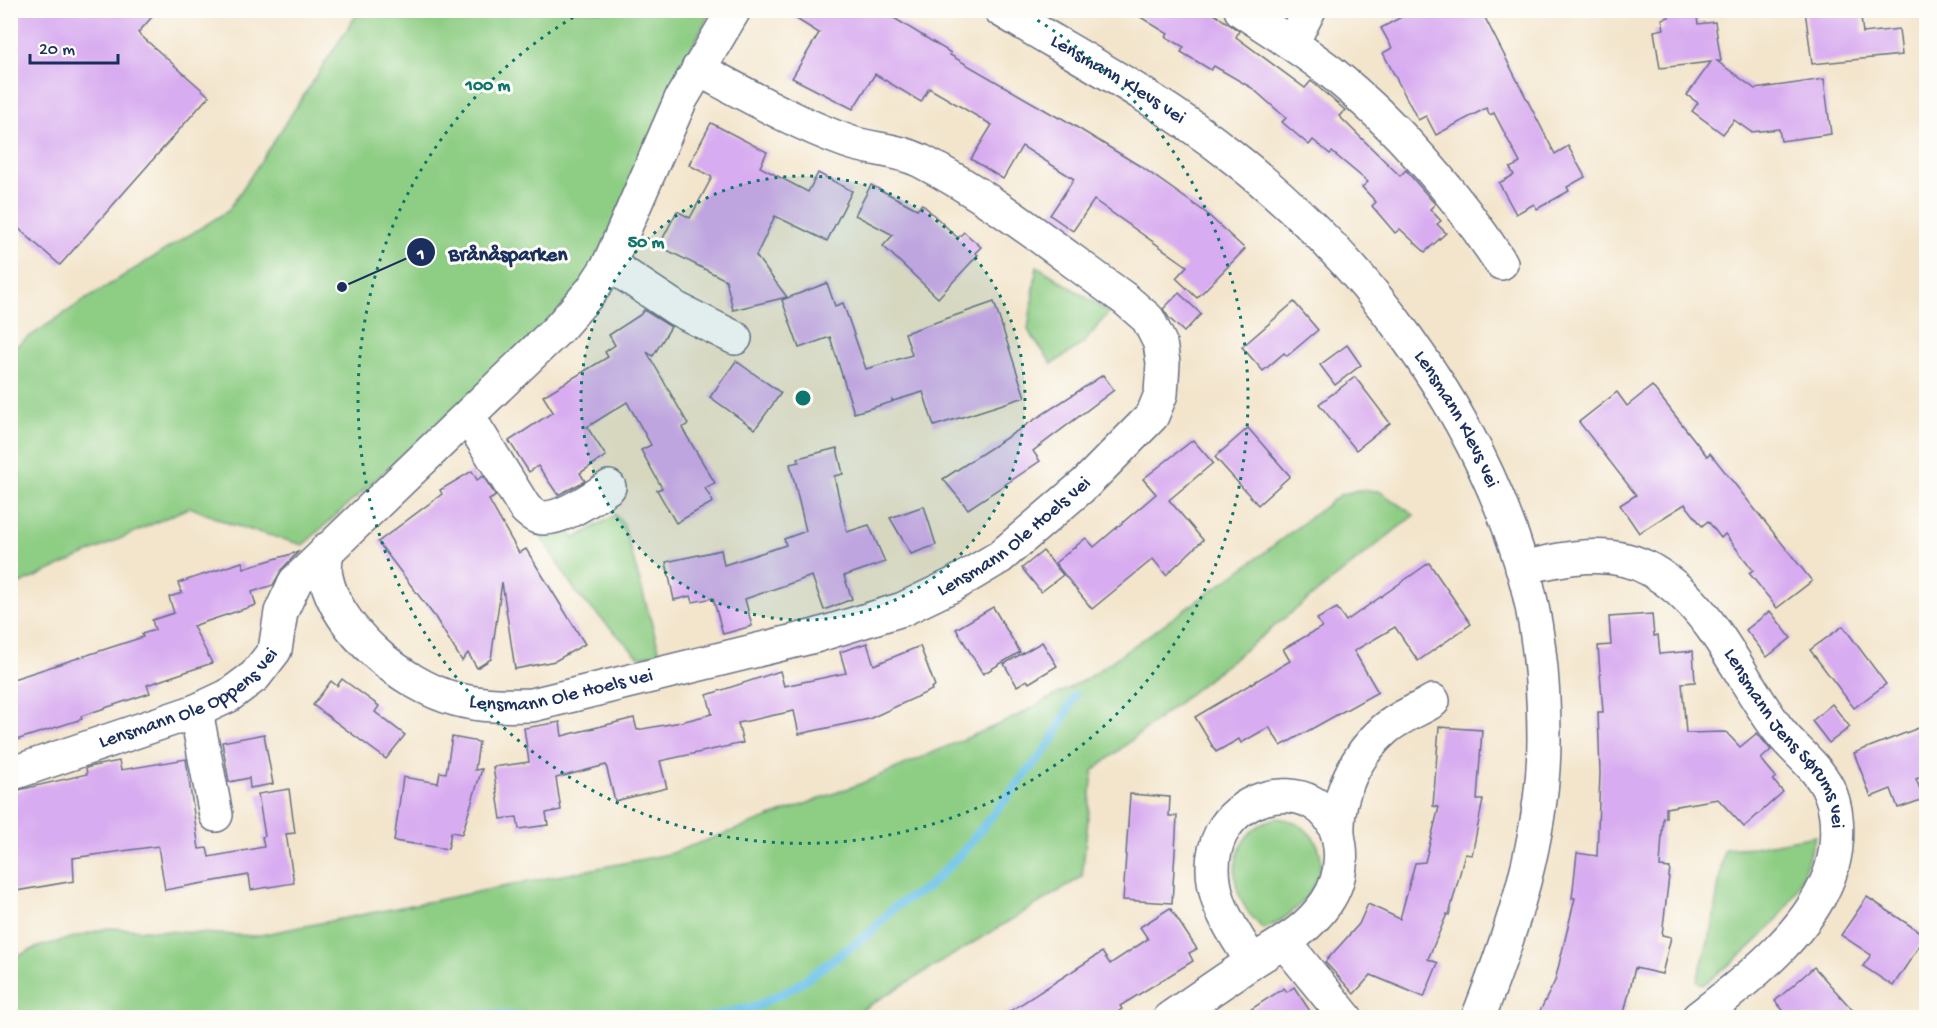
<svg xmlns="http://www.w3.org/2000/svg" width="1937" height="1028" font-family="'Gochi Hand',sans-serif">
<rect width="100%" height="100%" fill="#fdfcf7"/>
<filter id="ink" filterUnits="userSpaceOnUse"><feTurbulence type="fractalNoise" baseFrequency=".0167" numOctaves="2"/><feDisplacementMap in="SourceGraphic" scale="12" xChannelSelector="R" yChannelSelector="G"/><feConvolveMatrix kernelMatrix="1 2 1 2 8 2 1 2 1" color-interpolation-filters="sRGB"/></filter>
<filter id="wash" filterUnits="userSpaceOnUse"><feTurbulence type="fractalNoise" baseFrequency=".008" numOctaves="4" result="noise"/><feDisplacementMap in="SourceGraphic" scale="24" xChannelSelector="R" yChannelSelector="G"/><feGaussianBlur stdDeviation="1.35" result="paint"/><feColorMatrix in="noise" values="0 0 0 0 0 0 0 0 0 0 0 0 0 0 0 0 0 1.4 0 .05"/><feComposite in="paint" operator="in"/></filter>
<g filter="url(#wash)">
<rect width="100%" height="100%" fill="#f3e5cc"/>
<g fill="#8ecd84" stroke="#547e71" stroke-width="1.5">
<polygon points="359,11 711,11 683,64 592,273 537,334 303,545 230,524 190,507 11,588 10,350 83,301 228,211"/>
<polygon points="1037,266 1109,312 1084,343 1052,364 1028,330"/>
<polygon points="1358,490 1379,491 1414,515 1093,771 1082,877 850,1017 11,1017 11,959 38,947 108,928 255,936 669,854 860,784 1011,719 1088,678 1245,567 1340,495"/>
<polygon points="615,515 623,523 660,653 639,657 578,595 541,537 564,524 574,539"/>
<path d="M1276,818C1290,819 1299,823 1309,833C1343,867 1297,918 1263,929C1257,922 1249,915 1245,907C1224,873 1237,828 1276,818Z"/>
<path d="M1816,836C1809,854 1804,875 1795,893C1777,928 1735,961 1703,985L1697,980L1712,929L1724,849L1754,847Z"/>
</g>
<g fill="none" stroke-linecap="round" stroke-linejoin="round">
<g stroke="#6cc2e9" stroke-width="9">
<polyline points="452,1018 481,1014 545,1018"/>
<polyline points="705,1018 757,1006 796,986 870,933 894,907 928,887 961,854 1051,743 1075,695"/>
</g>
</g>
<g id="blocks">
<g fill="#d8acf0">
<polygon points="10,10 158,10 138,33 209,96 60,265 10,221"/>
<polygon points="782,10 881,10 951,53 950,55 1059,118 1060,117 1143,168 1205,212 1245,249 1197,298 1176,278 1187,266 1094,200 1073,231 1050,215 1074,179 1022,146 1003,179 971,159 992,125 929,88 921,102 875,74 853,109 792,78 819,33"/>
<polygon points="1129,10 1208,10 1239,31 1236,37 1305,88 1311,81 1345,110 1339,116 1400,176 1406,170 1409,174 1435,204 1430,209 1441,221 1437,224 1446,233 1425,252 1400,229 1395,233 1372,206 1376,202 1362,187 1368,182 1332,152 1330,154 1313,140 1309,145 1282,122 1286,118 1252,88 1214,66 1211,70 1181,52 1184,47 1166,37 1168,34"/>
<polygon points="1414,10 1481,10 1555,154 1568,146 1585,177 1567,187 1569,191 1537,209 1534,204 1516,214 1499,183 1514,175 1510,168 1520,163 1494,113 1490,115 1486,108 1436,135 1426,116 1418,120 1383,53 1392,48 1381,28"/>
<polygon points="1696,10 1698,24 1715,22 1721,61 1717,61 1755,89 1824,79 1831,134 1781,141 1779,129 1751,132 1734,120 1723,134 1692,111 1698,103 1687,95 1711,62 1660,68 1654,31 1664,29 1662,19 1669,17 1669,15"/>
<polygon points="1805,10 1860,10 1863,33 1899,29 1902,55 1812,64"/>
<polygon points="711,123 767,152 760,167 808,192 818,173 852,191 827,241 775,216 756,256 787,297 733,310 726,280 659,246 677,211 690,218 712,177 689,165"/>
<polygon points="871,185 917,209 922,204 958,238 964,232 981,247 975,253 978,255 938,298 883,246 893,235 855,215"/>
<polygon points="827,283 835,306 843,303 866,369 912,355 905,333 994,302 1025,397 934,426 923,392 893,401 892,399 892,402 854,413 830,337 799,348 782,300"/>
<polygon points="1179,293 1201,314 1184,332 1169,318 1163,309"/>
<polygon points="1294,302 1318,330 1287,356 1284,353 1263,371 1242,347"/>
<polygon points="644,310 671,327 653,356 647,352 688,424 682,428 715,483 705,488 713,502 676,523 657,490 662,488 641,450 651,445 627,402 587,427 606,456 580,473 585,481 558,495 538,466 529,472 509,441 553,412 543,396 608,357 605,352 615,345 609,335 640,315"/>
<polygon points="1347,345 1361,365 1335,385 1320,365"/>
<polygon points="736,361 781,393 755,429 710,397"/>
<polygon points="1103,375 1114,390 1033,451 1040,461 1012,480 968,509 943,479"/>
<polygon points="1355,377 1390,423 1356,450 1319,404"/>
<polygon points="1652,386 1707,456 1710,453 1812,581 1777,608 1749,573 1753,570 1725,534 1721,538 1708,521 1702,526 1685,504 1639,533 1620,505 1636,495 1579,422 1617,392 1627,406"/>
<polygon points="1248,428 1290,476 1258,505 1215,457"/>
<polygon points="1193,440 1213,463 1169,500 1203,540 1166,575 1153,559 1092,609 1055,563 1086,538 1094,547 1156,494 1143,479"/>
<polygon points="837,448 843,474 834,476 847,532 869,525 885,562 844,576 852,599 824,610 812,576 745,599 752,626 723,634 713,598 693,602 691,596 674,600 666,562 721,550 724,565 786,545 784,539 806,531 790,464 799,462 798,458"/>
<polygon points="472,471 477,480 483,476 496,496 489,500 519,553 526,549 585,644 555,661 515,669 502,582 491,659 477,668 468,653 462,661 435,617 378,542 442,494 440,490"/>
<polygon points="924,506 936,545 911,554 890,518"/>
<polygon points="1043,551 1063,575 1041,592 1022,568"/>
<polygon points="298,552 282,569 273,585 252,592 256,605 193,626 212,663 147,685 150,693 81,716 82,719 10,742 10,680 143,637 142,634 155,630 152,620 174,613 169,597 182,593 178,583 242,562 244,568"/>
<polygon points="1429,563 1471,624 1418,661 1395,627 1354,651 1378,692 1281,746 1269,727 1241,743 1239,739 1216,752 1195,717 1290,661 1283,649 1322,627 1317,619 1337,608 1346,621"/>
<polygon points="993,607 1020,652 983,674 956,629"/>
<polygon points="1770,611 1791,638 1767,657 1746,630"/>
<polygon points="1652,614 1654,636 1658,635 1660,654 1693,651 1695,682 1682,683 1686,733 1726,732 1740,747 1757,733 1771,750 1761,759 1776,777 1773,780 1783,792 1744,827 1718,799 1666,808 1666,818 1663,817 1660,867 1670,868 1662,935 1671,937 1662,974 1635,968 1623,1017 1537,1017 1555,981 1575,898 1572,898 1577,853 1597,856 1600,773 1598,712 1603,712 1598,646 1611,645 1609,617"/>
<polygon points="1843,626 1886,684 1854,708 1810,650"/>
<polygon points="1042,642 1057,666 1029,683 1027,680 1017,686 1004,664"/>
<polygon points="867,643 874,665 920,646 935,686 931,688 932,690 869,719 799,734 794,711 738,723 743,743 660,761 667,788 615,801 606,765 556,778 561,810 546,813 548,825 519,829 517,817 501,819 493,767 529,762 524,728 560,722 562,736 634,718 637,730 681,722 712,714 707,695 780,671 784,686 846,673 840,652"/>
<polygon points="342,679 379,706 375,712 405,735 386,759 313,705 331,681 337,686"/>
<polygon points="1832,704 1850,727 1829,743 1812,721"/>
<polygon points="1926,725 1926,775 1916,779 1924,799 1898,808 1891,789 1871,797 1854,753"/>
<polygon points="1439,727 1482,730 1477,800 1483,800 1472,855 1465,854 1449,915 1447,914 1428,959 1438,963 1424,997 1371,975 1354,994 1325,962 1359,924 1368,904 1400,919 1415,863 1425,862 1439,807 1433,806"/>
<polygon points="264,734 273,784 250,788 249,778 229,782 222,742"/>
<polygon points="452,737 479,742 475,770 482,769 462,834 451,832 448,849 394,841 403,777 438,783 440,772 446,773"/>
<polygon points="186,759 199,849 207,848 209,857 264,847 262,837 265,836 258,794 289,789 295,833 286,834 294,883 251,890 249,875 165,890 158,846 73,858 74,881 10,892 10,792 87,774 86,768 93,766 119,761 121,770"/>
<polygon points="1130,794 1170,797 1169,816 1177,816 1172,903 1123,900"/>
<polygon points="1867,897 1926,936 1893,986 1863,966 1871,955 1841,935"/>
<polygon points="1170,908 1197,949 1189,953 1193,961 1120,1006 1122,1009 1110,1017 1001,1017 1102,952 1110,964 1148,939 1140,927"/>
<polygon points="1814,967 1859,1017 1789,1017 1775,1001"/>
<polygon points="1294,987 1314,1017 1239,1017 1284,988 1287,992"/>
</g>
</g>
</g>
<g filter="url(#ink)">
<use href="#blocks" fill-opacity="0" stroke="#676f84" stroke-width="1.5"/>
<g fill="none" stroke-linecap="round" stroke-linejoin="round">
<defs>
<g id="minor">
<path id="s1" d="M1001,10C1077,56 1159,99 1229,154C1362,257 1473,404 1522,566C1538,620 1544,683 1544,739C1544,835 1513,929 1478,1018"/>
<path d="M1241,10C1272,31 1303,50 1331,72C1396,124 1456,194 1501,263"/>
<polyline points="1292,43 1309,10"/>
<polyline points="609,264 677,309 735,338"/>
<path d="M468,416L525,508C528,511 533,515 537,517C558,523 592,498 609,487"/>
<path id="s2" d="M327,549C326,558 324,568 326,577C337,630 403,685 455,699C480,706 506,706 532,705L815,636L903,609L953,585L1000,557L1085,484L1152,416L1161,394L1163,363L1160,343L1148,319L1125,299C1059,252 993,198 921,161C897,149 870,150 846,141C794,122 747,95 698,69"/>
<path id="s3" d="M1522,568C1563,558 1612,547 1651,570C1714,607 1736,673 1777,728C1794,751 1820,767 1831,795C1839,816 1838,846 1832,867C1814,929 1747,980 1698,1018"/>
<polyline points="196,711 216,815"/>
<path id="s4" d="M10,774L196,711L228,696L255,676L275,650L281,612L295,582L559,328L592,290L609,264L681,99L734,10"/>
<path d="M1338,833C1336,796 1356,755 1384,730C1398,717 1417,711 1433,701"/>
<polyline points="1286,944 1346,1018"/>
<path d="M1170,1018C1196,1000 1222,982 1249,964C1279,944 1304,934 1326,903C1338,886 1342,867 1340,847C1331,758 1182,790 1219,902C1226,923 1241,943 1252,962"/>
</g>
</defs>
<use href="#minor" stroke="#676f84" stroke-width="36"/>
<use href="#minor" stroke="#fff" stroke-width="33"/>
</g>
</g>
<circle cx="803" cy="398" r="222" fill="#0f766e" fill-opacity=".12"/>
<g fill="none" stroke="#0f766e" stroke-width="3" stroke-dasharray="3 6">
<circle cx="803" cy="398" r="222"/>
<path d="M1022 11A445 445 0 1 1 584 11"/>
</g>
<g text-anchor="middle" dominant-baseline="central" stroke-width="6" stroke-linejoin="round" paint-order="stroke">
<g font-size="20" fill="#1b2f5e" stroke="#fdfcf7">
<text stroke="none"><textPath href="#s1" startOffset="136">Lensmann Klevs vei</textPath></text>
<text stroke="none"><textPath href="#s1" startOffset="622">Lensmann Klevs vei</textPath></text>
<text stroke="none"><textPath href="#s2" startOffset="807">Lensmann Ole Hoels vei</textPath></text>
<text stroke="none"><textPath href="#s2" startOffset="321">Lensmann Ole Hoels vei</textPath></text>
<text stroke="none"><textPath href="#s4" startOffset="196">Lensmann Ole Oppens vei</textPath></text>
<text stroke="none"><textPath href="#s3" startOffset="351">Lensmann Jens Sørums vei</textPath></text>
</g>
</g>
<circle cx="803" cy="398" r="9" fill="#0f766e" stroke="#fdfcf7" stroke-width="3"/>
<g font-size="18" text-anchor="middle" font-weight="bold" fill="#0f766e" stroke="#fdfcf7" stroke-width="6" stroke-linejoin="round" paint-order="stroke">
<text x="488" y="90">100 m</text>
<text x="646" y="247">50 m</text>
</g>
<path fill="none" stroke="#1b2f5e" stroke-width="2" d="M342 287L421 252"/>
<g fill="#1b2f5e" stroke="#fdfcf7" stroke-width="2">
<circle cx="342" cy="287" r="6"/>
<circle cx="421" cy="252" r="15"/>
</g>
<g font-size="18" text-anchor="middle" font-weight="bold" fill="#fff">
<text x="421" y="259">1</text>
</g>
<g font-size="21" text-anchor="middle" font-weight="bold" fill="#1b2f5e" stroke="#fdfcf7" stroke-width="6" stroke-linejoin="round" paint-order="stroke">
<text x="508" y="260">Brånåsparken</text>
</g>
<rect width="1937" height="1028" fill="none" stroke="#fdfcf7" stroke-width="36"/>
<path d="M30 54v9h88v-9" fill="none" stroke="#1b2f5e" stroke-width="3"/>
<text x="39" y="54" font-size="18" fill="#1b2f5e" stroke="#fdfcf7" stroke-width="4.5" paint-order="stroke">20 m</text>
</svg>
